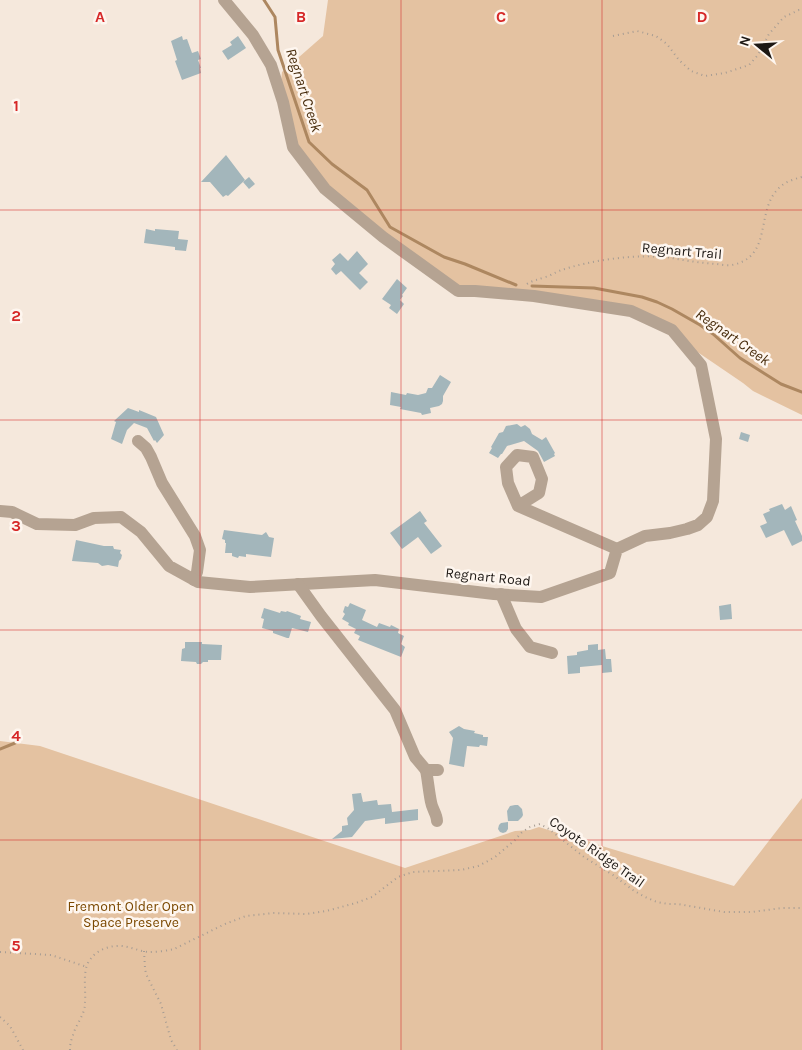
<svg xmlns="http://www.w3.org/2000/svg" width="802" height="1050" font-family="Karla,sans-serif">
<rect width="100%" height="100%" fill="#f5e8dc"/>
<g fill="#e4c2a1">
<polygon points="328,0 802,0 802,415 753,391 743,383 671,334 631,314 447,288 382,242 290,148 279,100 282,72 323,36"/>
<polygon points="0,741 40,746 405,868 515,831 530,830 539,827 567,836 568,834 602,846 734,886 802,798 802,1050 0,1050"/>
</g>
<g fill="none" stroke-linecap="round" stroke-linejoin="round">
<g stroke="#ad8760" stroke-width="3">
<polyline points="264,0 275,17 278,50 309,142 332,164 367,190 390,227 444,257 465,264 516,285"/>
<polyline points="532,286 594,288 642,297 657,302 672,309 700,325 713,334 740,358 781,384 802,392"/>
<polyline points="0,749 15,743"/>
</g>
</g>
<g fill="#a3b6bb">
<polygon points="182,36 183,40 187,39 192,53 198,51 201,59 198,60 201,68 200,68 201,73 182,80 175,61 177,60 171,41"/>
<polygon points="238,36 246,48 228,60 222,51 232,45 230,42"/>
<polygon points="226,155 245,180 228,196 226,195 223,197 210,182 201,182"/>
<polygon points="249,177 255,184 249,189 243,182"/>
<polygon points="146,229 155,231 155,229 179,231 178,239 188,240 186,251 175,250 175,247 144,243"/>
<polygon points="357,251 368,264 359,273 368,282 360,290 341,271 336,275 331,269 335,264 332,260 340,253 348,261"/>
<polygon points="397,279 407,288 402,295 403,296 400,300 404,304 397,314 389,308 391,305 382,299"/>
<polygon points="440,375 451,382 443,396 443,401 442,404 439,406 430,408 431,413 422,415 421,413 400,409 401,407 390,405 391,392 406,395 407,393 418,395 426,393 428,388 432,388"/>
<polygon points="128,408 139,412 139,410 156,417 164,435 157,443 155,440 154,441 147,428 134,423 127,430 122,444 111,439 116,422 114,421"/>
<polygon points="517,424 521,427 525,425 530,429 532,434 542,440 546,437 555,453 554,454 555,456 544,462 538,451 524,441 507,446 502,454 501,454 498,458 489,453 492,448 491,447 499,433 503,432 506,426"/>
<polygon points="741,432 750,435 748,442 739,439"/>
<polygon points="782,504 785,510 791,506 797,520 795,521 802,536 802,541 792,546 784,530 766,538 760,526 767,523 763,514 770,511 769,509"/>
<polygon points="420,511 427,521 424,523 442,546 431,554 418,537 402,549 390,533"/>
<polygon points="224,530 262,535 266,532 269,537 274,538 271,557 246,554 246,557 239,556 238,558 232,556 232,553 225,553 226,543 225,543 225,540 222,539"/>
<polygon points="76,540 104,546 113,546 114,549 121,550 120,553 122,555 121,559 119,561 118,567 108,565 102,566 98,563 72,561"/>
<polygon points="350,603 366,610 362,620 377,627 379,623 390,627 391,625 399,629 398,633 404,636 401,644 405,647 401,657 358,640 360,636 354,633 356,629 348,625 349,623 342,619 345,614 343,612 345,606 348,607"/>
<polygon points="731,604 732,619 720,620 719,606"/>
<polygon points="264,608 280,613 281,611 286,612 287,611 301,616 300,619 311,622 308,632 292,628 289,638 287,638 273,633 273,631 262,628 264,619 261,618"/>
<polygon points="185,642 202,642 202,644 222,645 221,660 208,660 208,662 203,662 201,664 197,664 196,662 181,661 182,649 185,648"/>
<polygon points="598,644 598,650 605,649 606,659 611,659 612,672 602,673 602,665 580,667 580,673 568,674 567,656 577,655 577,652 588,650 588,645"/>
<polygon points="459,726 464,729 475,731 474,733 483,735 483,737 488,737 487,746 480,745 479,747 467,746 464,767 449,764 453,738 449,732"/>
<polygon points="361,793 363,802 377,800 378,805 391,804 392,812 418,809 418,820 385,824 385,818 365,821 352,837 332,839 342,831 342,826 348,825 347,818 354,810 352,794"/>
<polygon points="515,805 518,805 522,809 523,815 522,817 518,821 508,821 507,811 510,806"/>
<polygon points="508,822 508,829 506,832 503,833 500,832 498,829 499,825 501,823"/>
</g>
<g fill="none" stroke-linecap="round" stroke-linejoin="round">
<g stroke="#a69c93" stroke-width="2" stroke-dasharray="1 4" stroke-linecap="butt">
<polyline points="613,36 637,31 656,36 667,44 679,60 691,71 705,76 725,73 749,65 758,55 769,34 784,17 799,10 802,10"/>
<path d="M527,284C533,280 538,280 545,277C550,276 554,273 559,271C589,260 640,253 672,258C687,261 702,263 717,264C723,265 730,266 736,264C772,254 756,211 778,189C784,182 794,179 802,177"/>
<polyline points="144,951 145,968 146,974 161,1004 171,1040 177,1050"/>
<polyline points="0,952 51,955 87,967"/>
<polyline points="0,1017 10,1026 23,1050"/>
<path d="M70,1050C70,1045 71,1040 73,1035C76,1024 85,1015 85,1003C86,991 83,977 87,965C93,951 108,945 122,946C131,947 139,951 148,952C156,952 166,951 174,949L225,924L246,916L274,913L306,914L326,911L356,903L372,897L398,877L413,872L461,870L478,866L486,862L495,857L515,840L522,832L530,827L540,824L549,829L584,857L613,875L633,890L645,897L657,902L668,904H678L724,912H752L782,908H802"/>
</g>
<g stroke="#b5a392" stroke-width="12">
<polyline points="138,441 146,448 151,457 162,483 195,536 200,550 197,572 194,580"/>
<polyline points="518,506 539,493 542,479 533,457 517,455 506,467 508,483 518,506 617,549"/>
<polyline points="0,511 12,512 37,524 75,525 94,518 121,517 141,532 169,566 198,582 250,587 375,580 494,594 541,597 610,573 617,549 645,536 670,533 687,529 698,525 707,517 713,501 716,439 701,365 672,330 631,311 534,296 475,291 458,291 383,237 325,189 293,147 283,102 271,65 253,35 224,0"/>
<polyline points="298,584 321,616 395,710 415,757 426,770 438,770"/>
<polyline points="501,594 516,629 530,647 552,653"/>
<path d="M426,770C428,781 429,792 431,802C432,809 437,814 437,821"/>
</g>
</g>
<path fill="none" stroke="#d62828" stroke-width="1" stroke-opacity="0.55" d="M200,0V1050M401,0V1050M602,0V1050M0,210H802M0,420H802M0,630H802M0,840H802"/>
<g text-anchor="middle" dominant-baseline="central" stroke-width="5" stroke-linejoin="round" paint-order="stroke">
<g font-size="14" fill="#1d1814" stroke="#fef6ef">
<text transform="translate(682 251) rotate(5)">Regnart Trail</text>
<text transform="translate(488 577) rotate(6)">Regnart Road</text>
<text transform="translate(597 852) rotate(35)">Coyote Ridge Trail</text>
</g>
<g font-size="14" fill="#7b4800" stroke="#fef6ef">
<text x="131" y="906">Fremont Older Open<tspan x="131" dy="16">Space Preserve</tspan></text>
</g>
<g font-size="15" font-style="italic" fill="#482c0c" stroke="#fef6ef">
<text transform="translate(304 90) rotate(72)">Regnart Creek</text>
<text transform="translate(733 337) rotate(35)">Regnart Creek</text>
</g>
</g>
<g font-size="16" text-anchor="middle" font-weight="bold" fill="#d62828" stroke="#fef6ef" stroke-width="5" stroke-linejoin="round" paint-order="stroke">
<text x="100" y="22">A</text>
<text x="301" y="22">B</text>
<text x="501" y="22">C</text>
<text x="702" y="22">D</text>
<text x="16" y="111">1</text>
<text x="16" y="321">2</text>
<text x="16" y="531">3</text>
<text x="16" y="741">4</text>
<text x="16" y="951">5</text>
</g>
<g transform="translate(757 45) rotate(288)" stroke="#fef6ef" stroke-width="4" paint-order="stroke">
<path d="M0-4L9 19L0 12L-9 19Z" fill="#1d1814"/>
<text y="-8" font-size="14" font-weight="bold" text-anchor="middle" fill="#1d1814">N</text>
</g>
</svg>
